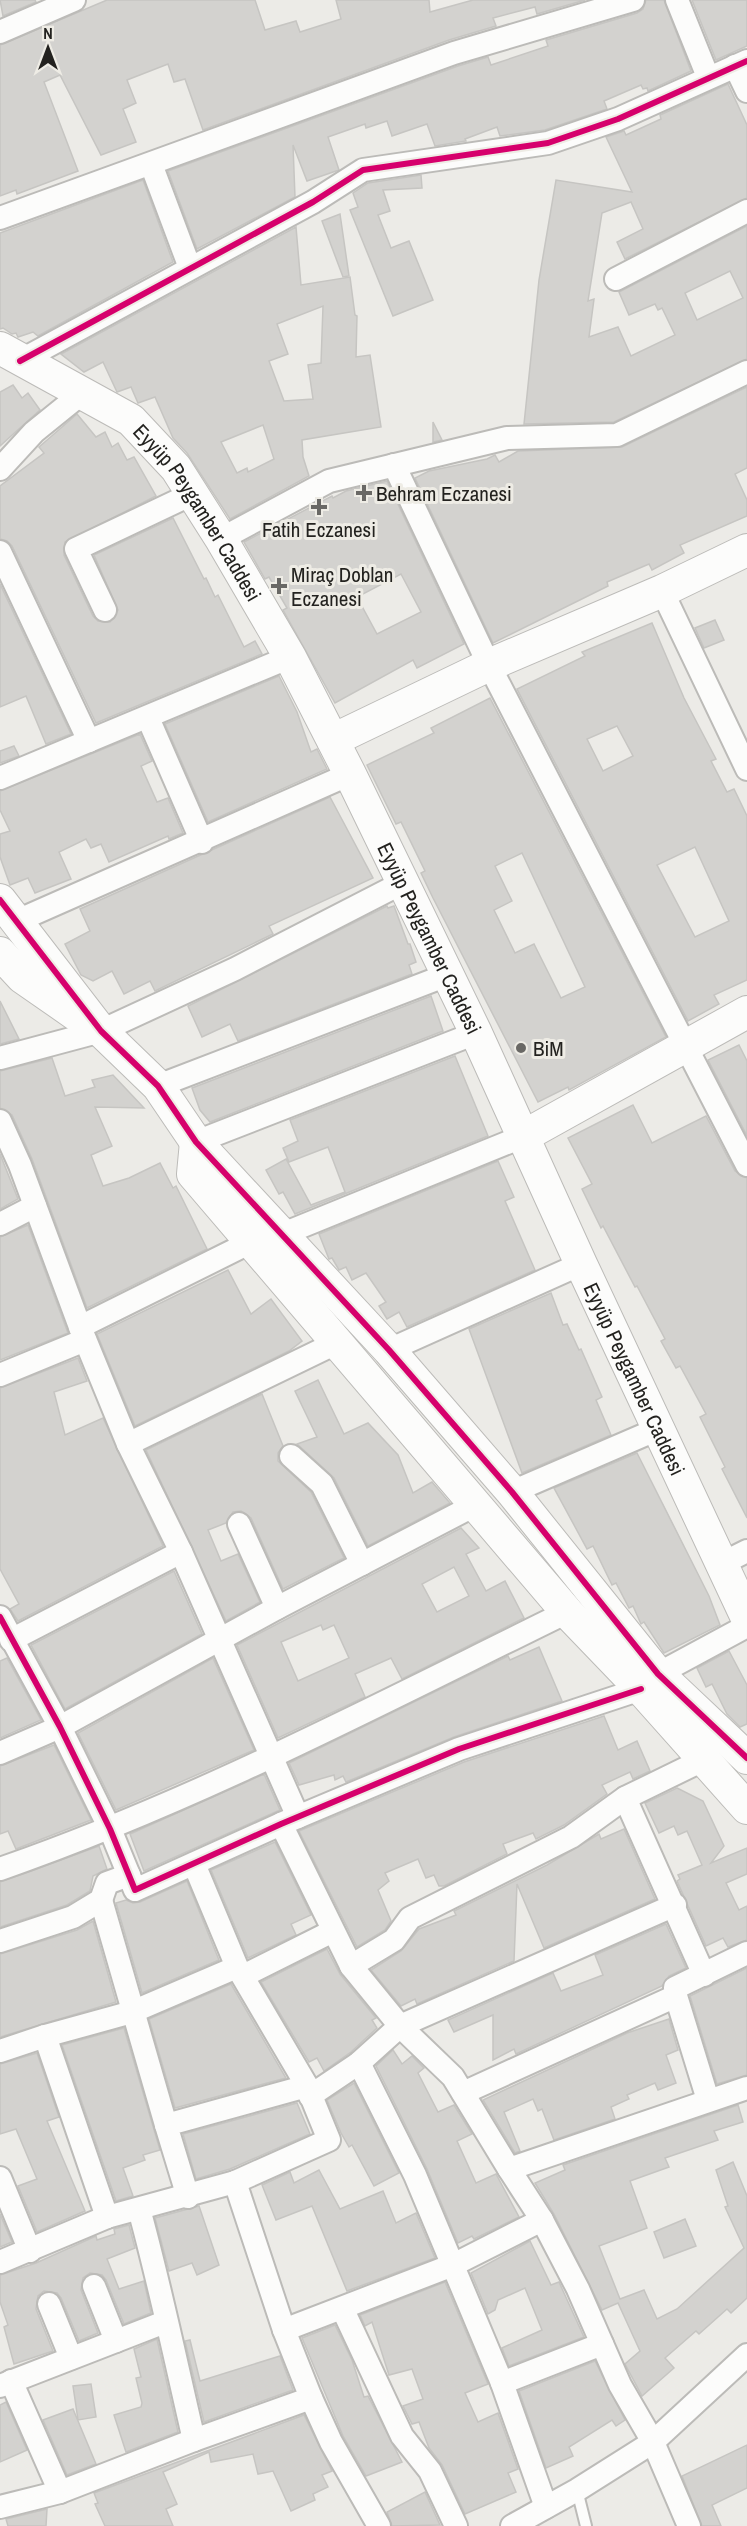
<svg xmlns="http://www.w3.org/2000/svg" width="747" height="2526" font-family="'Archivo Narrow',sans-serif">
<rect width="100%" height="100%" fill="#ecebe7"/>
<g fill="#d3d2cf" stroke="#c6c5c2" stroke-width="1.5" fill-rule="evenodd">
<polygon points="0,0 35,0 36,2 3,16"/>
<polygon points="107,0 255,0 265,30 296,21 300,32 341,19 336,0 429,0 430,12 473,0 585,0 537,14 535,7 493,18 496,26 449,40 203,130 185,79 174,82 168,64 127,80 136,103 123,109 136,142 101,155 60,75 44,82 78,171 17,194 16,190 0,196 0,45"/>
<polygon points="646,0 664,0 691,71 648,91 647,88 643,89 641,85 604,101 607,109 545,130 500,136 497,127 465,139 466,141 435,146 427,124 392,136 387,121 366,128 365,124 328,137 339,170 307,181 293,145 295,197 197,249 168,171 458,66 488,57 491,65 548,46 546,40 637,13 643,9"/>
<polygon points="692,0 747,0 747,46 716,60"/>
<path d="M728,84L747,125V198L625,259L617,242L643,229L631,202L602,213L588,301L594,299L589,337L618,327L631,356L675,335L662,308L658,310L655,304L629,315L619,292L747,226V359L614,422L524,424L539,280L556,180L632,192L606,137L624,131L626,135L661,119L660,115ZM730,271L743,298L697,320L685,293Z"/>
<polygon points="421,175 422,188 383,190 390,211 378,215 391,248 409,241 433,300 393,316 350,210 358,207 353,193 368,183"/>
<polygon points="143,180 173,262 38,336 33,332 18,337 16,333 12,334 3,328 0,329 0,233"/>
<polygon points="340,214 349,276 343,277 322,221"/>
<path d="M296,227L301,285L350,277L355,315L357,316L356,357L370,355L381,427L302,440L303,457L309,476L230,519L187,453L173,438L155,397L138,403L131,387L117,392L103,362L84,372L61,354ZM323,306L321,363L308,365L313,399L284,401L269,361L288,354L277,324ZM263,425L274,459L248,472L247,468L237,473L221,442Z"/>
<polygon points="13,385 22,398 28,393 40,410 0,446 0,392"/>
<polygon points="747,387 747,468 735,474 747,500 747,516 680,545 684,553 652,570 649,564 607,582 608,586 493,643 415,478 429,471 487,459 495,455 499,462 518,451 622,447"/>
<polygon points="77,414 96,437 105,432 112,447 118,443 127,460 134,457 156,496 65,542 64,555 93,616 98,621 110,622 118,610 94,555 173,518 204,579 206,578 215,597 218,595 244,647 255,641 262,654 96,723 12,546 7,541 0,539 0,486 44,453 39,447"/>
<polygon points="433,422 442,440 433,442"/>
<path d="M387,481L464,644L417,668L413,660L335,703L283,610L287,608L269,577L265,579L244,542L332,496L333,498L346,491ZM401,574L421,612L377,634L357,597Z"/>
<polygon points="0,584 71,734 46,744 26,696 0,707"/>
<polygon points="715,620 724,640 704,648 695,628"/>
<path d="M652,623L684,698L716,759L711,761L727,792L734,789L747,816V980L714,995L719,1004L688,1021L517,689L585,656L582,652ZM617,726L633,756L603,771L587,739ZM695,847L729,921L695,937L657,865Z"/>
<polygon points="279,676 297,712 311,752 317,749 327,769 208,822 165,724"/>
<path d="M490,698L666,1037L569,1090L568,1087L538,1102L433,898L421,873L425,871L401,822L396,824L367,765L434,733L431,728ZM522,853L585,987L561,998L534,944L515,953L494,910L512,901L495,866Z"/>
<polygon points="140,734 152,761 141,766 157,802 168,798 183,833 169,839 168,836 109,862 101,844 91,848 86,839 59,852 71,879 35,893 28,878 10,885 0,857 0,834 10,831 0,810 0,791"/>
<polygon points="14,746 19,756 0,763 0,751"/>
<polygon points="330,797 373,878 269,926 273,934 155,991 150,981 124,994 112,971 93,981 81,975 65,944 90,931 80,909"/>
<polygon points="387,906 388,908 394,906 408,944 410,944 416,962 409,965 412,974 238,1041 230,1024 202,1037 188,1006"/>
<polygon points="431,996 443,1031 210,1122 200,1110 192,1088"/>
<polygon points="0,1001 19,1039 0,1044"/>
<polygon points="739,1045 747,1061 747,1136 708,1060"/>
<polygon points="455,1056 488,1136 295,1214 283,1192 279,1194 266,1170 286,1159 311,1205 345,1192 328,1147 289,1162 283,1148 298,1141 290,1120"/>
<polygon points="52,1058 65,1096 95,1087 92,1080 113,1075 144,1108 95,1107 112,1146 91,1155 103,1186 129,1178 160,1163 173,1188 176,1186 207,1249 87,1308 32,1159 12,1115 0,1108 0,1071"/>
<polygon points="633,1105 652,1143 706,1116 735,1171 747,1178 747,1518 722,1469 725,1467 700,1417 706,1414 680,1366 676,1368 661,1341 665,1339 637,1286 635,1287 603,1226 601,1228 582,1189 592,1184 568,1138"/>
<polygon points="0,1154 18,1199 0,1209"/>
<polygon points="498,1161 514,1197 505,1201 535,1270 407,1327 399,1312 387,1319 379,1306 386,1302 366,1273 352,1280 346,1267 339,1270 332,1258 329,1259 319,1234"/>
<polygon points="28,1225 68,1333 0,1360 0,1237"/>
<polygon points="228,1270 251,1314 271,1299 302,1341 289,1351 135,1426 97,1334"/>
<polygon points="551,1293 563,1325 567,1324 579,1350 581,1349 602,1397 596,1400 611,1435 522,1473 469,1329"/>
<polygon points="78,1358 87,1381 54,1392 65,1435 103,1418 163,1546 18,1621 10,1609 19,1604 0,1569 0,1388"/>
<polygon points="318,1380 344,1434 368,1423 398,1455 413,1493 432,1482 450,1503 368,1546 334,1478 297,1444 317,1437 295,1391"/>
<polygon points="262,1394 283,1446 278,1453 278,1461 311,1492 344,1558 283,1589 251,1518 241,1511 233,1512 226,1523 208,1530 221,1561 238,1554 260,1602 226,1621 146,1450"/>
<polygon points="637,1453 709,1596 720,1625 664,1653 644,1622 641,1624 633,1606 629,1608 616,1583 612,1585 593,1546 587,1549 554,1488"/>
<path d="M461,1528L479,1548L466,1554L486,1591L505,1581L524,1618L402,1679L391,1658L355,1674L365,1697L278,1738L237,1645ZM454,1567L469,1596L437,1612L422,1584ZM321,1625L323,1630L334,1625L349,1658L298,1681L281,1642Z"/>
<polygon points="174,1571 202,1634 65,1709 31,1645"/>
<polygon points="539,1647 562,1701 454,1737 346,1782 343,1776 335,1780 334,1775 299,1785 289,1763 508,1656 510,1660"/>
<polygon points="729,1651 747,1685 747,1724 740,1727 727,1714 712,1684 706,1687 697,1668"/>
<polygon points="7,1658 41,1720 0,1738 0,1661"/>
<polygon points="213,1658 254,1750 116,1810 78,1733"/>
<polygon points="604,1716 618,1750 637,1741 650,1771 633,1779 630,1772 602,1785 607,1794 564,1825 536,1839 533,1833 503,1844 507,1854 444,1886 439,1886 434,1875 426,1878 418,1859 385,1873 389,1881 378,1890 391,1921 385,1930 357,1947 299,1831 464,1762"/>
<polygon points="54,1745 91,1820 16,1849 8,1831 0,1834 0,1766"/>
<polygon points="264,1774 280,1810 144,1871 130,1834"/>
<polygon points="677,1788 703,1801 724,1846 711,1863 747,1848 747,1874 726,1883 739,1910 747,1906 747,1940 728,1947 723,1938 706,1946 677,1881 680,1879 678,1875 702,1865 687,1831 678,1835 674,1826 659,1833 645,1803"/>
<polygon points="624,1829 655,1899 544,1948 517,1884 514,1961 417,2004 415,1999 401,2006 371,1970 401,1951 419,1929 456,1915 454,1911 547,1865 599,1834 601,1839"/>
<polygon points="275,1842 311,1915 291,1924 296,1935 248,1958 211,1870"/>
<polygon points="99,1846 107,1869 93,1876 90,1891 67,1905 0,1927 0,1882"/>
<polygon points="187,1881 219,1960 142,1993 116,1903 126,1900 133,1903 140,1902"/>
<polygon points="93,1921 116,2002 0,2037 0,1954 77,1930"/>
<polygon points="666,1924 686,1968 669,1976 662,1986 516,2054 514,2049 493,2060 493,2015 454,2032 448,2020 553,1973 561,1991 603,1975 595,1955"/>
<polygon points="327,1949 340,1974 376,2018 372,2020 377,2028 351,2052 324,2071 317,2058 309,2062 261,1982"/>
<polygon points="747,1968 747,2075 717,2084 690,1996"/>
<polygon points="231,1984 286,2078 175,2108 149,2019"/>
<polygon points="669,2019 678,2050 666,2055 676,2083 658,2090 655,2083 627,2095 629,2099 611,2107 615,2119 554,2140 542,2109 538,2111 533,2099 504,2112 520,2151 515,2153 483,2100 627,2033"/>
<polygon points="124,2028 160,2150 143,2155 145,2160 123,2168 133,2196 116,2201 62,2045"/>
<polygon points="393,2050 402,2064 412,2056 424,2068 418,2073 438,2112 454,2105 472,2134 457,2141 476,2183 496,2174 519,2217 474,2239 472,2236 458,2243 427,2169 376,2066"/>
<polygon points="37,2053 59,2117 47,2121 85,2211 37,2232 18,2186 37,2179 16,2129 0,2134 0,2064"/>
<polygon points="354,2083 399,2173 374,2186 352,2145 349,2147 341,2133 327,2100"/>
<polygon points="297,2103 310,2134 230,2169 196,2179 183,2134"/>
<polygon points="738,2105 743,2122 714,2131 718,2140 665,2158 669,2167 630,2181 647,2228 599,2246 620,2299 644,2290 657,2319 677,2309 744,2248 725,2207 728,2206 716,2170 733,2162 747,2196 747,2298 731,2313 727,2309 699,2334 696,2331 665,2358 674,2368 642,2396 625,2364 640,2351 618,2303 602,2310 554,2214 535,2183 565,2170 563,2165"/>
<polygon points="319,2170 340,2209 383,2191 396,2223 416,2213 435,2258 347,2291 312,2206 276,2220 262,2185 290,2172 294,2183"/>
<polygon points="199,2206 219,2265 197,2275 192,2263 169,2271 155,2218"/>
<polygon points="0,2214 12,2242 0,2247"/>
<polygon points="685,2219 696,2246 664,2258 654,2232"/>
<polygon points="129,2225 135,2248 107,2259 119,2289 144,2281 151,2313 124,2324 106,2280 102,2275 90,2273 83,2278 81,2290 98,2333 79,2341 61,2298 57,2293 44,2291 38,2296 36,2309 53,2351 14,2364 4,2327 8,2325 0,2302 0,2275 36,2263 96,2236 97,2240 115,2234 114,2229"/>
<polygon points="530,2241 551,2285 559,2282 584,2337 509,2366 502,2348 542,2330 525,2288 498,2300 495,2310 488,2314 471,2273"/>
<polygon points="445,2282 488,2384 465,2393 478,2422 498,2413 518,2469 508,2473 516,2492 465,2514 442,2465 429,2448 419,2422 412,2424 403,2406 423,2399 412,2369 389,2375 372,2322 365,2326 360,2315"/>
<polygon points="335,2325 352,2360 364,2397 368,2396 402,2462 366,2476 343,2436 302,2338"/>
<polygon points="157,2339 178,2432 126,2452 114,2415 141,2407 142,2403 136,2378 141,2377 134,2349"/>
<polygon points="190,2340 200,2381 280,2356 293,2390 204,2422 185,2341"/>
<polygon points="595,2361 625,2420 616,2426 612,2420 569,2447 573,2456 546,2468 519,2391"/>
<polygon points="91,2384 96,2417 78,2420 73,2386"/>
<polygon points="6,2402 27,2450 0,2462 0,2405"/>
<polygon points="73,2409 96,2464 67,2475 43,2420"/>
<polygon points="304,2415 332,2471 322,2475 328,2487 313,2494 315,2500 291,2511 273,2471 258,2474 253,2454 211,2462 209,2452 163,2472 177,2504 166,2509 173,2526 105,2526 95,2504 98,2503 94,2493"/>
<polygon points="747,2445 747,2488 712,2505 721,2526 702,2526 682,2476"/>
<polygon points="425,2492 440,2525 392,2526 387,2512"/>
<polygon points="47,2509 46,2526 8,2526 6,2519"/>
</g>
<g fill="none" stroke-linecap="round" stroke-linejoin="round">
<defs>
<polyline id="lane" points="577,2490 586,2526"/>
<g id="street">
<polyline points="677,0 708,77"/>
<polyline points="0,32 74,0"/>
<polyline points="735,66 747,91"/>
<polyline points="151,164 190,268"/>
<polyline points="0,218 454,53 633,0"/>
<polyline points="616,279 747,211"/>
<polyline points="20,361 313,202 363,170 548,143 618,119 747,61"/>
<polyline points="394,465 489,665 747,1165"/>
<polyline points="0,469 34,432 81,394"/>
<polyline points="221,539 329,481 507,438 617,435 747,372"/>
<polyline points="0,552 89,741"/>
<polyline points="662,591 747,769"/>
<polyline points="105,610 76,549 192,494"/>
<polyline points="148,718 202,842"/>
<polyline points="0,778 290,657"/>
<polyline points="17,921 350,774"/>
<polyline points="0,1058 101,1031 235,969 402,883"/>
<polyline points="158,1086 447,975"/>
<polyline points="0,1121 20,1165 80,1327 128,1444 181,1552 298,1817"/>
<polyline points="196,1142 476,1033"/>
<polyline points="0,1224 35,1206"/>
<polyline points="283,1234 524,1136"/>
<polyline points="80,1327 251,1242"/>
<polyline points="389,1350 581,1264"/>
<polyline points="0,1375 85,1340"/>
<polyline points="128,1444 338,1342"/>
<polyline points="291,1456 322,1484 362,1564"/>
<polyline points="512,1492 658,1429"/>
<polyline points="239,1524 277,1608"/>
<polyline points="721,1564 747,1551"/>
<polyline points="0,1617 60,1727 110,1829 135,1890 281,1824 459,1749 641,1689"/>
<polyline points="11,1640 181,1552"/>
<polyline points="658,1674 747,1626"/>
<polyline points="0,1753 60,1727 277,1608 475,1505"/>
<polyline points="625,1798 704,1975"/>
<polyline points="281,1824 351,1966 400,2026 675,1905"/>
<path d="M0,1869C196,1801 381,1703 567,1612"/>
<polyline points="101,1900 166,2125"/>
<polyline points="0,1941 73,1917 101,1900 107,1883 129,1875"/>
<polyline points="351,1966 394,1940 410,1918 571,1837 625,1798 705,1759"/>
<polyline points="243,1976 333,1931"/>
<polyline points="676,1996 708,2100"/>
<polyline points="45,2036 107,2217"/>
<polyline points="0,2051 45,2036 132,2012 237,1967"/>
<polyline points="359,2063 415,2175 502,2383 546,2507"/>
<polyline points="463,2093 676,1996 675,1988 747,1953"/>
<polyline points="310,2096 359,2063 400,2026 453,2077 509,2169"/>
<polyline points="0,2178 30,2251"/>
<polyline points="188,2197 166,2125 307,2086"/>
<path d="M139,2209C160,2285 176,2363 194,2440L311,2398L284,2330L235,2182"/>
<polyline points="0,2262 107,2217 235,2182 329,2140 307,2086 237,1967 194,1864"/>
<polyline points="94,2286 116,2341"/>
<polyline points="49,2304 71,2358"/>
<polyline points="343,2310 402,2436 430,2471 456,2526"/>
<polyline points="284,2330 453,2265 542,2220"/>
<polyline points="11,2381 60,2492"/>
<polyline points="502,2383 602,2344"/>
<polyline points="0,2386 165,2322"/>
<polyline points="311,2398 331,2442 379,2526"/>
<polyline points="0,2507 60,2492 194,2440"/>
<polyline points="512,2526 577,2490 653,2442 747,2355"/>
<polyline points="689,2526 653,2442 620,2385 578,2289 542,2220 509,2169 747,2088"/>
</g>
<g id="secondary">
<path id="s1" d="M0,348L131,420L176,468L221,539L290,657L350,774L476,1033L581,1264L747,1618"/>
<polyline points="333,740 489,665 662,591 747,550"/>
<polyline points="0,900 101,1031 158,1086 196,1142 389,1350 512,1492 658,1674 747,1758"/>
<polyline points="0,953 22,977 78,1016"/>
<polyline points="524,1136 747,1012"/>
<polyline points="196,1142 193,1174 567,1612 641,1689 747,1808"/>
</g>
</defs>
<use href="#lane" stroke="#bcbbb8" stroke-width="14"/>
<use href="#street" stroke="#bcbbb8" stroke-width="26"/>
<use href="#secondary" stroke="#bcbbb8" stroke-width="34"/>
<use href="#lane" stroke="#fcfcfb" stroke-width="10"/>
<use href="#street" stroke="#fcfcfb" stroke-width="22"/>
<use href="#secondary" stroke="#fcfcfb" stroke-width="32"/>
<defs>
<g id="cycleway">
<polyline points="20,361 313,202 363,170 548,143 618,119 747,61"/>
<polyline points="0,900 101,1031 158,1086 196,1142 389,1350 512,1492 658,1674 747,1758"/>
<polyline points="0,1617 60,1727 110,1829 135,1890 281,1824 459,1749 641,1689"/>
</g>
</defs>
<use href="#cycleway" stroke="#eeece5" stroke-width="10"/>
<use href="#cycleway" stroke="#d6006c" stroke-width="6"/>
</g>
<g fill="#696865" stroke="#eeece5" stroke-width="2">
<path d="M361 484h6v6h6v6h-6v6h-6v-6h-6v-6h6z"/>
<path d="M316 498h6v6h6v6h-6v6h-6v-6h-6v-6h6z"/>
<path d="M276 577h6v6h6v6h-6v6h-6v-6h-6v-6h6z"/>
<circle cx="521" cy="1048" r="6"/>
</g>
<g text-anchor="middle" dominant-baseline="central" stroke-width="6" stroke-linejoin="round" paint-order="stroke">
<g font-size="21" fill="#23221f" stroke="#eeece5" text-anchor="start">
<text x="376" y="493">Behram Eczanesi</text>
<text x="319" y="529" text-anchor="middle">Fatih Eczanesi</text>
<text x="291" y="574">Miraç Doblan<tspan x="291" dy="24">Eczanesi</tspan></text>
<text x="533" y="1048">BiM</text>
</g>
<g font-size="21" fill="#23221f" stroke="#eeece5">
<text stroke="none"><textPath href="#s1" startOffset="264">Eyyüp Peygamber Caddesi</textPath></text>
<text stroke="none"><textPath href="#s1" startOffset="750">Eyyüp Peygamber Caddesi</textPath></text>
<text stroke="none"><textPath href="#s1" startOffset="1236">Eyyüp Peygamber Caddesi</textPath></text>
</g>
</g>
<g transform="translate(48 48)" stroke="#eeece5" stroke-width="4.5" paint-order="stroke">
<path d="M0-4.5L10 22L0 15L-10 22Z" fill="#23221f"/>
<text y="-9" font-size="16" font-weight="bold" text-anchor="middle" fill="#23221f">N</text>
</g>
</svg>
